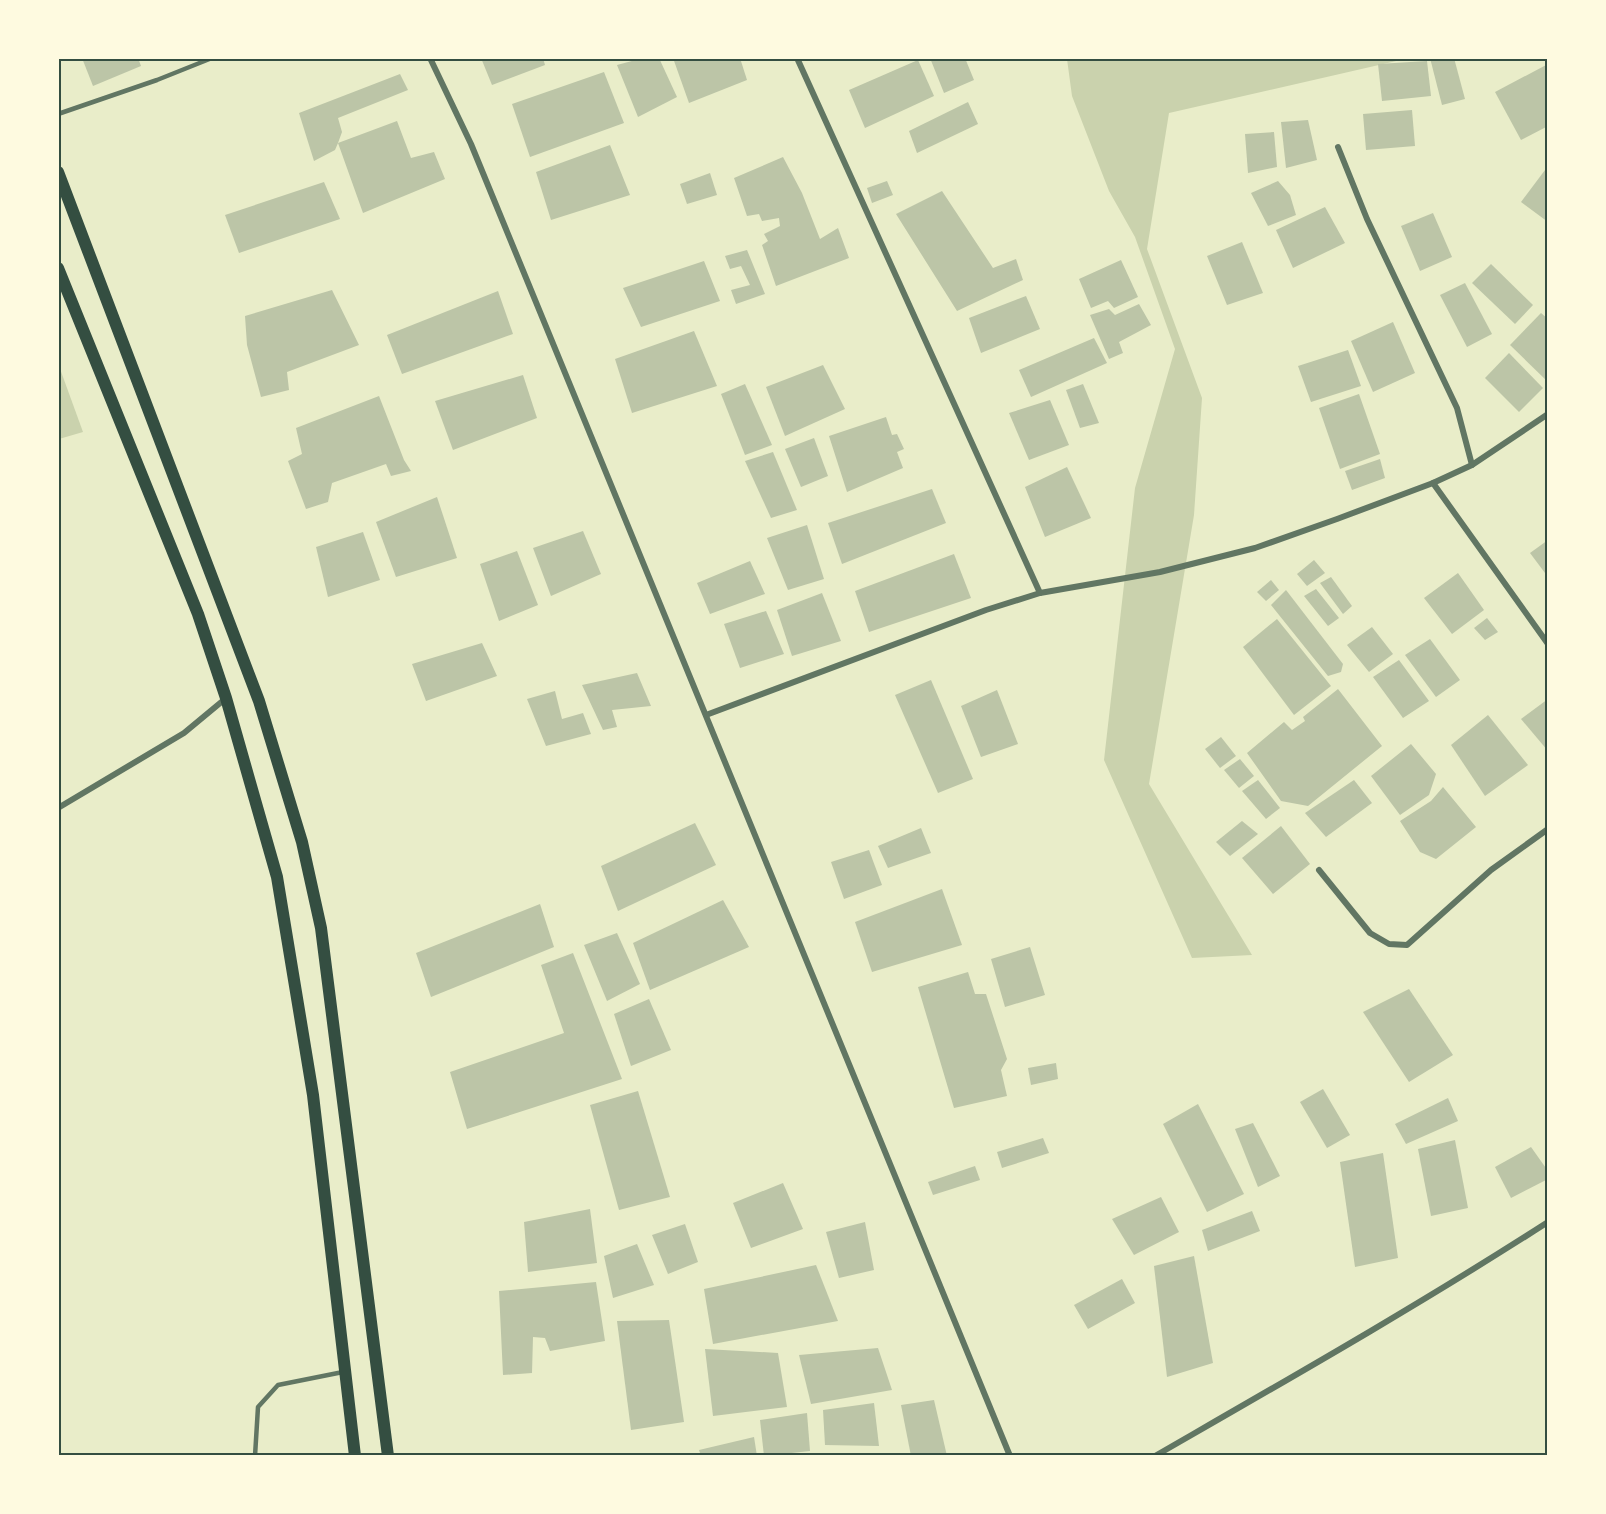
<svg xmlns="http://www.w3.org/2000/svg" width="1606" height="1514" font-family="'Fira Sans',sans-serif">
<rect width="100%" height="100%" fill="#e9edc9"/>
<g fill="#cad2ad">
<polygon points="1067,59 1405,59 1169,113 1147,249 1202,398 1194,515 1149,784 1252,955 1192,958 1104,760 1135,488 1175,349 1135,237 1109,191 1072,96"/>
<polygon points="59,366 83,432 59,439 58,439"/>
</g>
<g fill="#bcc5a7">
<polygon points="82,58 138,58 141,66 93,86"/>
<polygon points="481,58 543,58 545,65 492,85"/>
<polygon points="643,58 659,58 677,97 638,117 617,65"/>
<polygon points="673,58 740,58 747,80 689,103"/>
<polygon points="930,58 965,58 974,80 944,93"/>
<polygon points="1430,58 1454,58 1465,99 1442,105"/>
<polygon points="918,60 934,96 865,128 849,90"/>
<polygon points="1427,61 1431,96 1382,101 1378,64"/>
<polygon points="1548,64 1548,126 1521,140 1495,92"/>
<polygon points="604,72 624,123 530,157 512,104"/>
<polygon points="400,74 408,90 338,118 342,132 338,143 397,121 411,158 434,152 445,179 363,213 338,143 335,150 314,161 299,113"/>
<polygon points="968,102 978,124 917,153 909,131"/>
<polygon points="1412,110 1415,146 1366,150 1363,114"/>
<polygon points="1308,120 1317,160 1286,168 1281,122"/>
<polygon points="1274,132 1277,167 1248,173 1245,134"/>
<polygon points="610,145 630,195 551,220 536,172"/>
<polygon points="783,157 802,193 820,239 838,228 849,258 776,286 762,245 768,241 764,234 780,226 779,218 762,221 759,214 747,216 734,178"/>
<polygon points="1548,166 1548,222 1521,202"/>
<polygon points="710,173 717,195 687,204 680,184"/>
<polygon points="887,181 893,195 872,203 867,188"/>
<polygon points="1278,181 1290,195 1296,215 1268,226 1251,193"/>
<polygon points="324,182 340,219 239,253 225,215"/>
<polygon points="942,191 993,268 1016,259 1023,280 957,311 896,214"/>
<polygon points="1325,207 1345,243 1293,268 1276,230"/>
<polygon points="1433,213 1452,257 1420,271 1401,226"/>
<polygon points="1242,242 1263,293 1227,305 1207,256"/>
<polygon points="747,250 765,294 736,304 731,290 750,285 741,266 730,269 725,256"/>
<polygon points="1121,260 1138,297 1114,308 1108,301 1091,308 1079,279"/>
<polygon points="704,261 720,301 641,327 623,288"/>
<polygon points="1491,264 1533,305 1515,324 1472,283"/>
<polygon points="1465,283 1492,334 1467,347 1440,295"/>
<polygon points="332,290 359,345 287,372 289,390 261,397 247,345 245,316"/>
<polygon points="498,291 513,334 402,374 387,335"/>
<polygon points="1026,296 1040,329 981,353 969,318"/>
<polygon points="1139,304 1151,325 1119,342 1123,353 1109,359 1090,315 1109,309 1115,315"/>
<polygon points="1541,313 1548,319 1548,382 1510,345"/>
<polygon points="1393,322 1415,373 1373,392 1351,341"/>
<polygon points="694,331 717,386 632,413 615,359"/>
<polygon points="1094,338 1107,363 1031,397 1019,370"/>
<polygon points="1348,350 1361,386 1311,402 1298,366"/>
<polygon points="1509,353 1543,388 1519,412 1485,378"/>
<polygon points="823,365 845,409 785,436 766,387"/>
<polygon points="523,375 537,418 453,450 435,401"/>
<polygon points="745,384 772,445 745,455 721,394"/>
<polygon points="1083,384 1099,423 1080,428 1066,390"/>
<polygon points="1359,394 1380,454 1340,469 1319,408"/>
<polygon points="379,396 404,460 411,471 391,476 386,464 332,483 328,502 306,509 288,461 302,454 296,428"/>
<polygon points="1050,400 1069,445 1029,460 1009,413"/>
<polygon points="886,417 892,435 897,434 904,449 897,452 903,468 847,492 829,436"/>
<polygon points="814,438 828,476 801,487 785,449"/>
<polygon points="773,452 797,510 771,518 745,461"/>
<polygon points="1380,459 1385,478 1352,490 1345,471"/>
<polygon points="1067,467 1091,518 1045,537 1025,487"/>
<polygon points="932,489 946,523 842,564 828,523"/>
<polygon points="437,497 457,558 396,577 376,522"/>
<polygon points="807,525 824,579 788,590 767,538"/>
<polygon points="583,531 601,574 551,596 533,548"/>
<polygon points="363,532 380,580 328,597 316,547"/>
<polygon points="1548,540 1548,577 1530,553"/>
<polygon points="517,551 538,605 499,621 480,564"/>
<polygon points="954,554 971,598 869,632 855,591"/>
<polygon points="1314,560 1325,573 1307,586 1297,574"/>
<polygon points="750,561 765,594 710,614 697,583"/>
<polygon points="1458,573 1484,610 1452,634 1424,598"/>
<polygon points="1331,577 1352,606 1343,614 1320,583"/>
<polygon points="1271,580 1279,590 1266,601 1257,592"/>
<polygon points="1316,589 1339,618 1328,626 1304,596"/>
<polygon points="1286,590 1343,664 1341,672 1328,676 1271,605"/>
<polygon points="822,593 841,641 792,656 777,610"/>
<polygon points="766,611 784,654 740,668 724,624"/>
<polygon points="1487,618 1498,632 1485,640 1474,628"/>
<polygon points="1277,619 1331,686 1294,715 1243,647"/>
<polygon points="1372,627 1393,654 1369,672 1347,645"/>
<polygon points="1430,639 1460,680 1436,697 1405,655"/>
<polygon points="482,643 497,676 426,701 412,664"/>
<polygon points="1399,660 1429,701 1403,718 1373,677"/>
<polygon points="637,673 651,706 612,710 617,727 603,730 582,685"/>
<polygon points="931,680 973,779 938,793 895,695"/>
<polygon points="1338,689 1382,746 1308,806 1281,801 1247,753 1284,722 1292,730 1305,721 1303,717"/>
<polygon points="997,690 1018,744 981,757 961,706"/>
<polygon points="555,691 562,719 583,713 591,734 546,746 527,699"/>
<polygon points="1548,699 1548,751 1521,719"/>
<polygon points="1488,715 1528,765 1485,796 1451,745"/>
<polygon points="1221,737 1236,756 1220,768 1205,749"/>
<polygon points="1411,744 1436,774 1429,795 1400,815 1371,776"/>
<polygon points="1240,759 1254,776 1239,788 1224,770"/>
<polygon points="1258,780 1280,808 1266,819 1242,791"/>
<polygon points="1354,780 1372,803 1326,837 1305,813"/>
<polygon points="1443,787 1476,827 1436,859 1420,852 1400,821 1431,801"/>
<polygon points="1242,821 1258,834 1230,856 1216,842"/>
<polygon points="695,823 716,865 618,911 601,866"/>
<polygon points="1281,826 1310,864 1273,894 1242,858"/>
<polygon points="921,828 931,853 888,868 878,846"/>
<polygon points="869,850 882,885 844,899 831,862"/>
<polygon points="942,889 962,945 872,972 855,922"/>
<polygon points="723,900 749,947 650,990 633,943"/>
<polygon points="540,904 554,947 431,997 416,953"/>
<polygon points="617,933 640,984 607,1001 584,945"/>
<polygon points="1030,947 1045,995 1005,1007 991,959"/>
<polygon points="573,953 622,1079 467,1129 450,1072 564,1033 541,965"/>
<polygon points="968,972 975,994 986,994 1007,1059 1001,1070 1007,1096 954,1108 918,987"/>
<polygon points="1409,989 1453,1055 1409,1082 1363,1012"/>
<polygon points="649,999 671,1050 631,1066 614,1014"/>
<polygon points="1056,1063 1058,1079 1031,1085 1028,1068"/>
<polygon points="1323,1089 1350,1135 1327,1148 1300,1102"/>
<polygon points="638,1091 670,1197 619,1210 590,1105"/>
<polygon points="1448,1098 1458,1121 1406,1144 1395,1124"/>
<polygon points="1198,1104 1244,1194 1207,1212 1163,1124"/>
<polygon points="1253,1123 1280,1176 1258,1187 1235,1129"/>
<polygon points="1043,1138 1049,1153 1002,1168 997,1152"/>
<polygon points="1455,1140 1468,1208 1431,1216 1418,1149"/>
<polygon points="1531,1147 1548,1171 1548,1179 1511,1198 1495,1167"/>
<polygon points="1383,1153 1398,1258 1355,1267 1340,1162"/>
<polygon points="975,1166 980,1180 933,1195 928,1182"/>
<polygon points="783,1183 803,1229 751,1248 733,1203"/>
<polygon points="1161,1197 1179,1232 1134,1255 1112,1219"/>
<polygon points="590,1209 597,1263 528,1272 524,1222"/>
<polygon points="1252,1211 1260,1231 1208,1251 1202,1230"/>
<polygon points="865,1222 874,1270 839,1278 826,1232"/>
<polygon points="685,1224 698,1262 668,1274 652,1235"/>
<polygon points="637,1244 654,1285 613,1298 604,1256"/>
<polygon points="1194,1256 1213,1363 1167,1377 1154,1266"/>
<polygon points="816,1265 838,1321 713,1344 704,1289"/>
<polygon points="1122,1279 1135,1303 1088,1329 1074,1305"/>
<polygon points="596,1282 605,1341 550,1351 545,1338 533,1337 532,1373 503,1375 499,1291"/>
<polygon points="669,1320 684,1422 631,1430 617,1321"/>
<polygon points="878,1348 892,1390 811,1404 799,1355"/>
<polygon points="705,1349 778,1353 787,1407 713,1416"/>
<polygon points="934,1400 947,1456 911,1456 901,1405"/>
<polygon points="874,1403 879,1446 825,1445 823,1410"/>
<polygon points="807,1413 810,1451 764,1456 760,1420"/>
<polygon points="754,1437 757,1456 701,1456 699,1450"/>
</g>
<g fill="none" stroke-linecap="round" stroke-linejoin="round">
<g stroke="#617663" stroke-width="4.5">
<polyline points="58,114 157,80 212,58"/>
<polyline points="255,1456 258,1407 278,1385 343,1372"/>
</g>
<g stroke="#617663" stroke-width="6">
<polyline points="430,58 471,144 1010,1456"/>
<polyline points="797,58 1040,593"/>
<polyline points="1338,147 1367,219 1457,408 1472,465"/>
<polyline points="1433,483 1548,644"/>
<polyline points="706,715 986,610 1040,593 1160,572 1255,548 1337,519 1433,483 1472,465 1548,414"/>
<polyline points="58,808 184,733 225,699"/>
<polyline points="1319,870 1370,933 1389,944 1407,945 1491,870 1548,829"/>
<path d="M1155,1456C1287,1380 1419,1305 1548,1222"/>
</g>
<g stroke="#344e41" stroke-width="12">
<polyline points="58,172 259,701 302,842 321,928 388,1456"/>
<polyline points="58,268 198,614 226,698 277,877 313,1095 355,1456"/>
</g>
</g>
<rect width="1606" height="1514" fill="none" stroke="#fefae0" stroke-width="120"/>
<rect x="60" y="60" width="1486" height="1394" fill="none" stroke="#344e41" stroke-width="2"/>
</svg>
